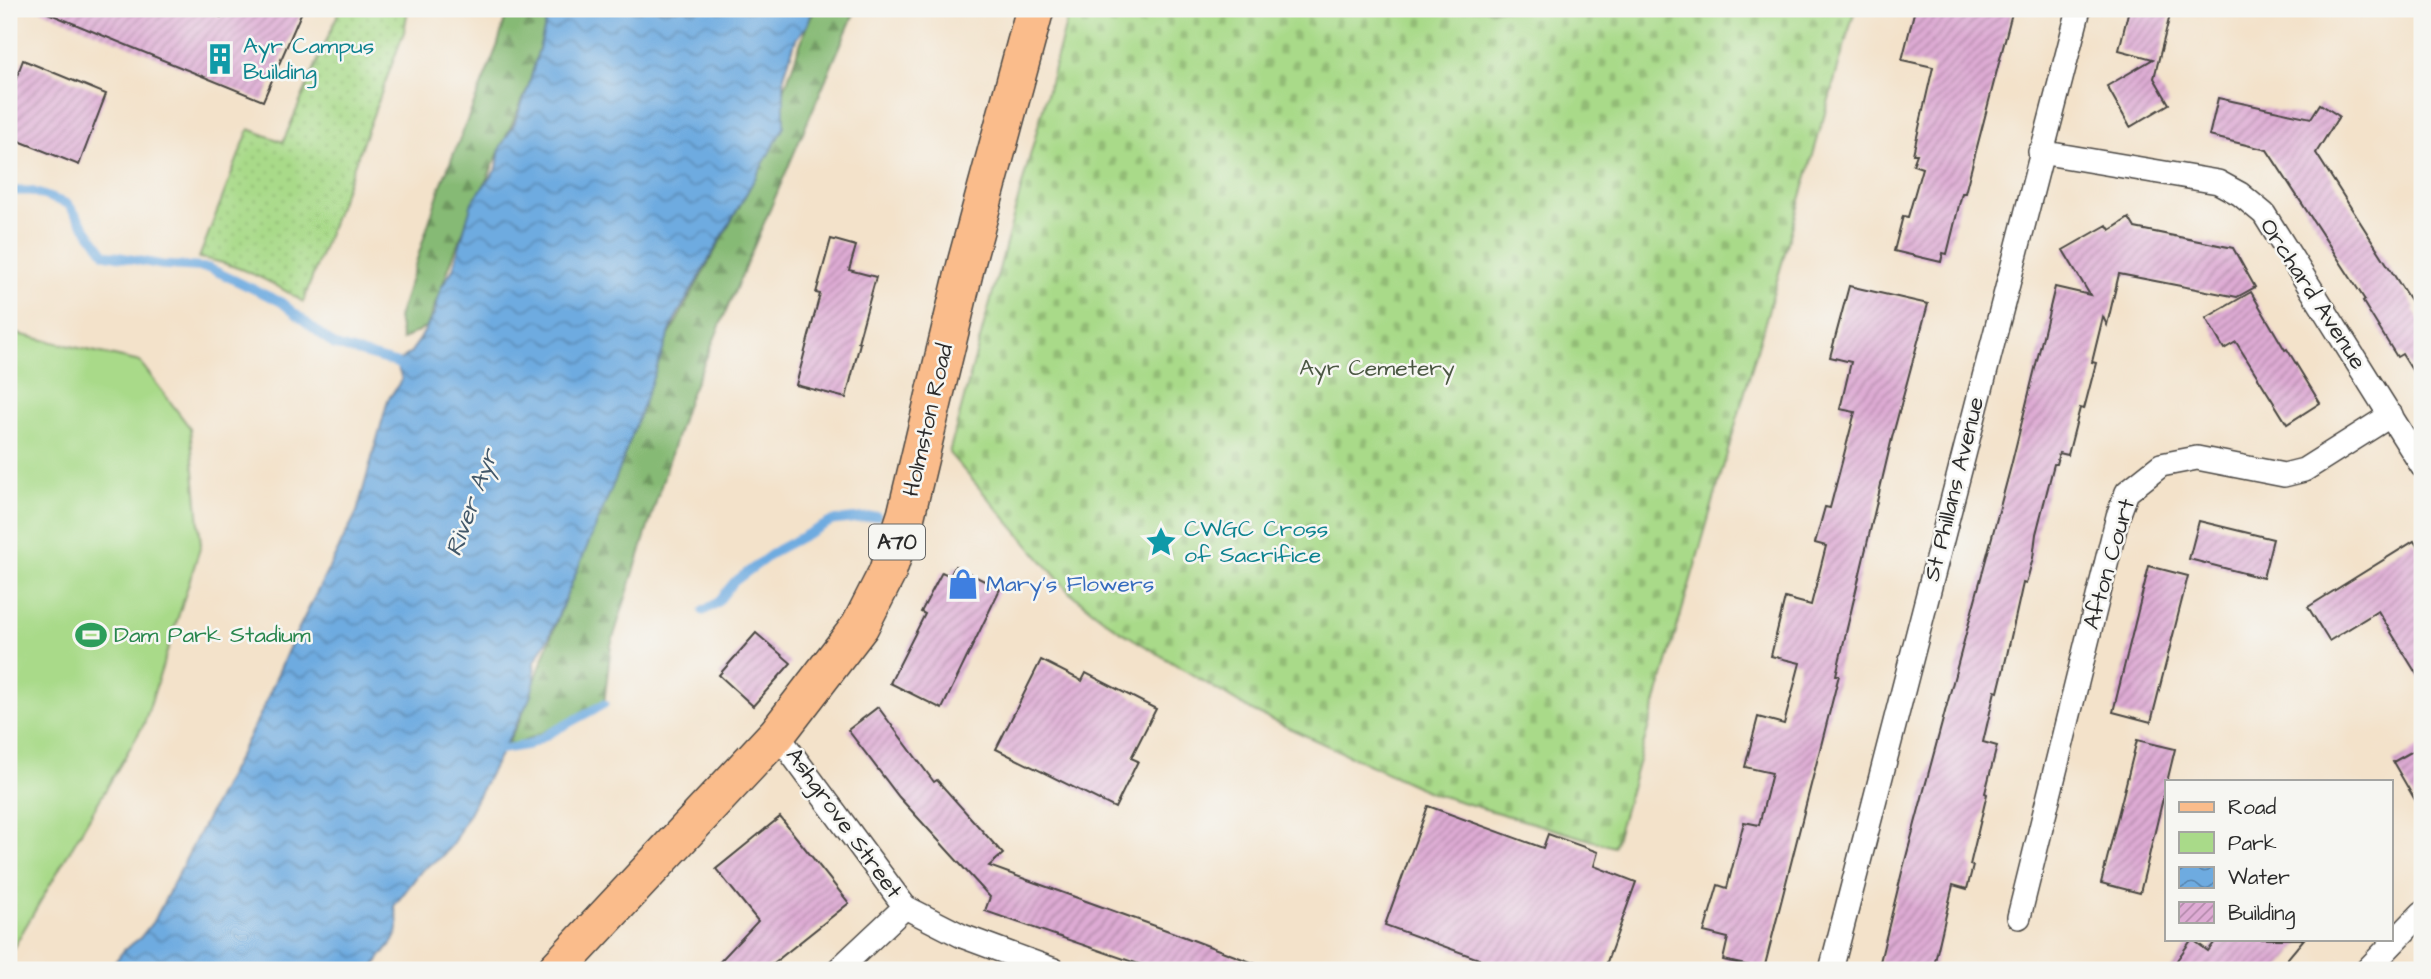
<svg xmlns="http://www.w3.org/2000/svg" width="2431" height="979" font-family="'Architects Daughter',sans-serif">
<defs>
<pattern id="grass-dots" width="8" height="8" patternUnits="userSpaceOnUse" patternTransform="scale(1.75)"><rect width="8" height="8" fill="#a9da89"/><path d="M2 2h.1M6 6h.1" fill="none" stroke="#92bb76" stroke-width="1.8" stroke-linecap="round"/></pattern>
<pattern id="forest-firs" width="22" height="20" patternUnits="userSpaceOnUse" patternTransform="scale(1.75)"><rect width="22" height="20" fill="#86ba75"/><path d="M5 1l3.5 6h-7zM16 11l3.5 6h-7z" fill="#6e9760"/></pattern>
<pattern id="cemetery-stones" width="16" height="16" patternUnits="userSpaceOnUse" patternTransform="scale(1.75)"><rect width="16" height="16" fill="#a9da89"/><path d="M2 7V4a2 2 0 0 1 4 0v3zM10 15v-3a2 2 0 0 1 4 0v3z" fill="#92bb76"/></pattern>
<pattern id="water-waves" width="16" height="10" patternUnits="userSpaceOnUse" patternTransform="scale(1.75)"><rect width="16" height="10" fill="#6eabe0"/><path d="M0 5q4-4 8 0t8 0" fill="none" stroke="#5b8bb6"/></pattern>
<pattern id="building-hatch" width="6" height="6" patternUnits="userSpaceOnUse" patternTransform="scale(1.75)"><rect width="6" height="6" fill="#deabd4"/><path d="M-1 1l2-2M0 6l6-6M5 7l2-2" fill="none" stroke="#b48bac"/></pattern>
</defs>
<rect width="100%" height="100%" fill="#f6f6f2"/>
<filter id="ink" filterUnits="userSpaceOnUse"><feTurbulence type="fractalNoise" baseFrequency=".0143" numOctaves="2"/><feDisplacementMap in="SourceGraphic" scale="14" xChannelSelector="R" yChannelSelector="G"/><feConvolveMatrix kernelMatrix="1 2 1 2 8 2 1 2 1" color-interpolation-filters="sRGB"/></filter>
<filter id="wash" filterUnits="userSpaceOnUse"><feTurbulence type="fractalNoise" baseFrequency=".00686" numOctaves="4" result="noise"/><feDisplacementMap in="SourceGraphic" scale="28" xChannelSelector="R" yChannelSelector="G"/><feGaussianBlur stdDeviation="1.57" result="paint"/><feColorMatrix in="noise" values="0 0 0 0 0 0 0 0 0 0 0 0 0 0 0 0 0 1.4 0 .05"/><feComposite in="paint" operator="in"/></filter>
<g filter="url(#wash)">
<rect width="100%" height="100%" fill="#f3e2ca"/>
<path fill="url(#grass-dots)" stroke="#6a825a" stroke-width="2" d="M340,9H408L404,32L303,302C275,283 233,262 199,258L249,129L283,142Z"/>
<g fill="url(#forest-firs)" stroke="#587250" stroke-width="2">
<polygon points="508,9 550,9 528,88 459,241 427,326 402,340 398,318 441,185 497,47"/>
<polygon points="815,9 856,9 688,400 611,645 604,704 503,751 520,720 535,681 568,591 627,448 666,341 774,143 785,88 807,25"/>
</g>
<polygon fill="url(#cemetery-stones)" stroke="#6a825a" stroke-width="2" points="1070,9 1855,9 1614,847 1431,793 1254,712 1117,629 1070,593 949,453"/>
<polygon fill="#a9da89" stroke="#6a825a" stroke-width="2" points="9,332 140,362 190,428 201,545 144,724 9,955"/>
<path fill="url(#water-waves)" stroke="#4c6b86" stroke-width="2" d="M550,9H812L807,25L796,39L784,76V127L674,321L616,478L549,637L534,663L535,681L529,700L452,845L440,858L422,870L394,906C407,943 386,941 373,970H109L124,950L140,938L155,919L261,713L288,650L357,512L388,400L402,379L396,363L410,353L420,339L434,314L441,288L453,269L472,202L497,168L500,148L514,124L528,88Z"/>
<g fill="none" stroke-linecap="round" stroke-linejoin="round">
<g stroke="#6eabe0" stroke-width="9">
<polyline points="9,191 31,191 68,204 105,254 162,265 209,268 281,302 334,345 396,363 407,369"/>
<polyline points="703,611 717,603 734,582 777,550 832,521 877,516"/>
<polyline points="491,751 528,745 604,704"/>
</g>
</g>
<g id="blocks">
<g fill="url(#building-hatch)">
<polygon points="38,9 200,9 221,17 224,9 303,9 263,101"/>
<polygon points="1915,9 2013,9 1965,193 1962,193 1947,254 1943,253 1941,262 1894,251 1903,216 1908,217 1922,168 1913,165 1917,154 1913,154 1933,67 1902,60"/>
<polygon points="2129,9 2143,9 2170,15 2154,78 2169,104 2130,127 2107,86 2153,59 2119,50"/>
<polygon points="23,60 106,94 79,165 9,137 9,97"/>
<polygon points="2218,98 2311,118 2320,104 2339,116 2316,153 2415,308 2413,309 2422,324 2422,386 2402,354 2397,357 2363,302 2365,300 2267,150 2209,136"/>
<polygon points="2129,218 2135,228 2233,248 2255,287 2237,297 2119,274 2107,325 2103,317 2092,362 2096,363 2084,409 2080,408 2068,455 2059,453 2056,464 2054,464 2036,534 2033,558 2026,584 2023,583 2007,655 1998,692 1995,691 1983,742 1997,746 1985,793 1987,794 1970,865 1973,866 1967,889 1953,885 1933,970 1878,970 1902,872 2011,466 2055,287 2090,295 2063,250 2107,225 2110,230"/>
<polygon points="831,239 856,246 849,270 876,277 858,342 860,343 846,398 796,385 820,294 816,293"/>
<polygon points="1849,286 1928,304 1892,438 1836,675 1839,675 1764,969 1723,960 1728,938 1704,932 1718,885 1727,888 1744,822 1759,825 1772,773 1745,767 1758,717 1784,724 1800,663 1771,656 1785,598 1811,605 1826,546 1815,543 1825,507 1830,508 1855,412 1840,409 1851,362 1830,357"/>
<polygon points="2251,292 2285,350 2287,349 2320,403 2287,424 2236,342 2224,349 2206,318"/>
<polygon points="2199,521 2273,539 2263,578 2189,559"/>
<polygon points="2414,541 2422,554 2422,683 2378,611 2329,641 2308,607"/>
<polygon points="955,566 1000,589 942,709 890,683 925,614 921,612 942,572 950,576"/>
<polygon points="2149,566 2188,576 2151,722 2113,712"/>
<polygon points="756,633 791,663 753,706 719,675"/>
<polygon points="1041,660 1082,681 1086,673 1156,709 1131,758 1138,761 1115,808 996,749"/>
<polygon points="878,707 934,782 937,780 1003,854 989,866 1169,931 1264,967 1264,970 1156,970 985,911 990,897 899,797 848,730"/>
<polygon points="2137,740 2175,749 2140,893 2101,883"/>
<polygon points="2422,746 2422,812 2393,762"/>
<polygon points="1428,806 1543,848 1548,834 1598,852 1594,866 1636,882 1604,970 1509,970 1385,925"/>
<polygon points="780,817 849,903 765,970 712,970 758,921 716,869"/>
<polygon points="2192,939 2208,951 2217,939 2304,939 2278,970 2170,970"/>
</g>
</g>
</g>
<g filter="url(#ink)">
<use href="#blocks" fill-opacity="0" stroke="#494643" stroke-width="2"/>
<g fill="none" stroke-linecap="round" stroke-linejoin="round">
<defs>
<g id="street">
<polyline points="2040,152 2218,182 2240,194 2264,214 2422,466"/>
<polyline points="777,734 905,907 838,970"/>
<polyline points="905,907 962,936 1054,970"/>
<polyline points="2019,917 2118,516 2127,492 2161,465 2197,458 2284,475 2304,470 2391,415"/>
<polyline points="1831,970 2079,9"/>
<polyline points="2367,970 2422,913"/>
</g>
<polyline id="primary" points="556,970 777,734 860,626 887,573 906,515 967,260 1035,9"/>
</defs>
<use href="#street" stroke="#494643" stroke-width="26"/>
<use href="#primary" stroke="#494643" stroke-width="40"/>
<use href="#street" stroke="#fff" stroke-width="23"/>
<use href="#primary" stroke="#fabc8b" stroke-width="37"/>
</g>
</g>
<defs>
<symbol id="building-bare" viewBox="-9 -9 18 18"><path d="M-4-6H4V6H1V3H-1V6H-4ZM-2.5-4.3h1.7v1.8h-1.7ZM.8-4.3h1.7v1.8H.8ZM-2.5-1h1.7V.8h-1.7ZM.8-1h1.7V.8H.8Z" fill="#0f9aa8" stroke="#f6f6f2" stroke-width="2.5" paint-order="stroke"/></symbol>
<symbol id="sight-bare" viewBox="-9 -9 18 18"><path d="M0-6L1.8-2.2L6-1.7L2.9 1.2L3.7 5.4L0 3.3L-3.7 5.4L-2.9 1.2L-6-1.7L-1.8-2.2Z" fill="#0f9aa8" stroke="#f6f6f2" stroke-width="2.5" paint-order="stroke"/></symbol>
<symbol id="shop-bare" viewBox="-9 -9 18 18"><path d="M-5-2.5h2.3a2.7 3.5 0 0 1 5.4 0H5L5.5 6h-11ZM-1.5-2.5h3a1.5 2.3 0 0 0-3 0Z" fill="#3f7fe0" stroke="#f6f6f2" stroke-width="2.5" paint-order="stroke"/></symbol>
<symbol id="stadium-bare" viewBox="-9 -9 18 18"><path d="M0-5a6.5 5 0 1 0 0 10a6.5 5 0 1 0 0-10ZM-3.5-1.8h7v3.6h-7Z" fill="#2e9e5b" stroke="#f6f6f2" stroke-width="2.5" paint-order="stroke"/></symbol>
</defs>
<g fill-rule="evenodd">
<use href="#building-bare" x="198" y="37" width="44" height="44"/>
<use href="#sight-bare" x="1139" y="520" width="44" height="44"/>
<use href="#shop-bare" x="941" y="562" width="44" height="44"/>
<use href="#stadium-bare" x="69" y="613" width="44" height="44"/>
</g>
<g text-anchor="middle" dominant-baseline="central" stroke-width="5" stroke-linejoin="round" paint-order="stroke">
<rect fill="#f6f6f2" stroke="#686867" stroke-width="2" x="869" y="524.5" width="56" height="35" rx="5"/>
<g font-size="21" font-weight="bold" fill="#2b2b2b">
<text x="897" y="542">A70</text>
</g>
<g font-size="23" fill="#0d838f" stroke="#f6f6f2" text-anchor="start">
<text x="243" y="46">Ayr Campus<tspan x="243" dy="26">Building</tspan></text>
<text x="1184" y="529">CWGC Cross<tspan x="1184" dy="26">of Sacrifice</tspan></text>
</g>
<g font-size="23" fill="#2b2b2b" stroke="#f6f6f2">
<text transform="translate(2313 294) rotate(57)">Orchard Avenue</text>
<text transform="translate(928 420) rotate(-77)">Holmston Road</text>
<text transform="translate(1954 489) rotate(-76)">St Phillans Avenue</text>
<text transform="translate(2109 564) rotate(-74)">Afton Court</text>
<text transform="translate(844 823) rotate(54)">Ashgrove Street</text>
</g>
<g font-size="23" fill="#4a5742" stroke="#f6f6f2">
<text x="1377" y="368">Ayr Cemetery</text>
</g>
<g font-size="23" fill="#366cbe" stroke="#f6f6f2" text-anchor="start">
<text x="986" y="584">Mary's Flowers</text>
</g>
<g font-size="23" fill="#27864d" stroke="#f6f6f2" text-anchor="start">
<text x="114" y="635">Dam Park Stadium</text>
</g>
<g font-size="24" font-style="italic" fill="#42586a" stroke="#f6f6f2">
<text transform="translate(472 503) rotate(-70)">River Ayr</text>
</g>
</g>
<rect width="2431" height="979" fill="none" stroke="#f6f6f2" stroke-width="35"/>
<rect x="2165" y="780" width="228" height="161" fill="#f6f6f2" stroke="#a5a5a2" stroke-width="2"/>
<rect x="2179" y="802" width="35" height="10" fill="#fabc8b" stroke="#a5a5a2" stroke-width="2"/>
<text x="2228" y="814" font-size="21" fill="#2b2b2b">Road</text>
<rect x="2179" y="832" width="35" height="21" fill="#a9da89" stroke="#a5a5a2" stroke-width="2"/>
<text x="2228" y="850" font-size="21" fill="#2b2b2b">Park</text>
<rect x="2179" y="867" width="35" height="21" fill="url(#water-waves)" stroke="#a5a5a2" stroke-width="2"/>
<text x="2228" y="884" font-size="21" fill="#2b2b2b">Water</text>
<rect x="2179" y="902" width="35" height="21" fill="url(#building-hatch)" stroke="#a5a5a2" stroke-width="2"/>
<text x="2228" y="920" font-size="21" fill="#2b2b2b">Building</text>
</svg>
